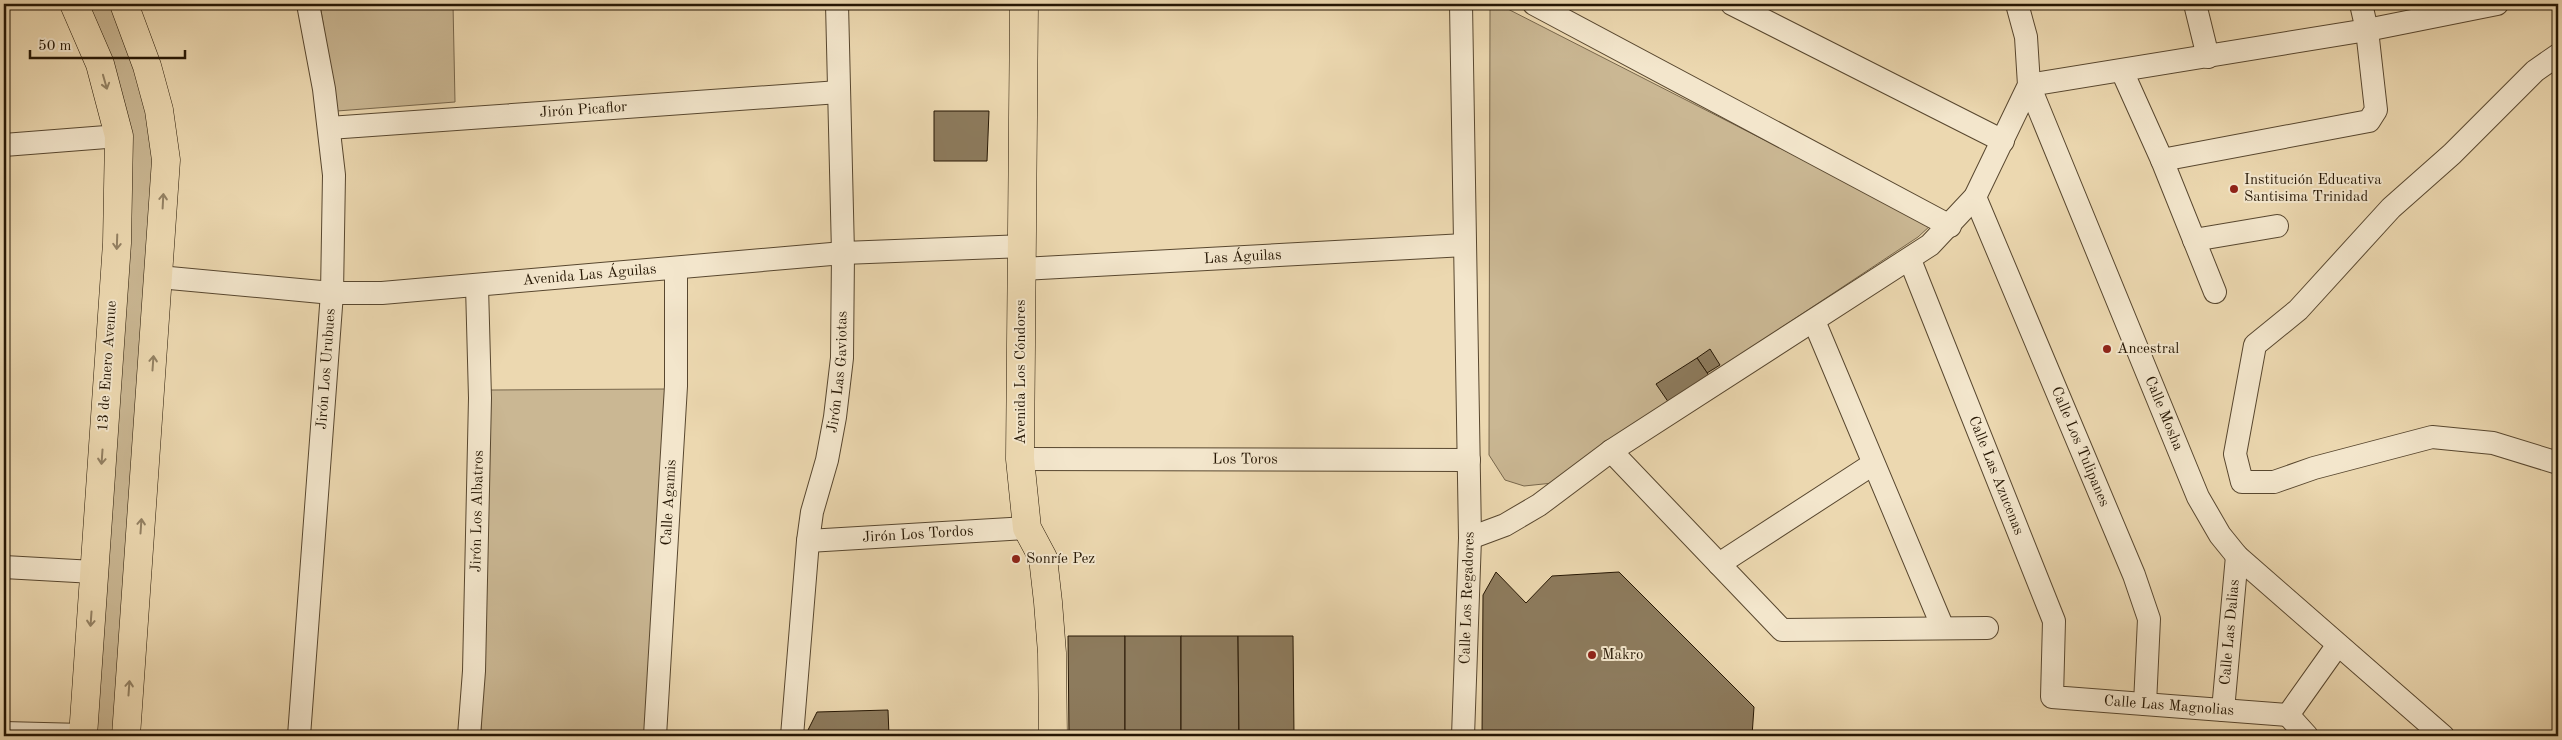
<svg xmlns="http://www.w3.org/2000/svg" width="2562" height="740" font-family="'Old Standard TT',serif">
<rect width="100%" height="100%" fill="#ecd8b0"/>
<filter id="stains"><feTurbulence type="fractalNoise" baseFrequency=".004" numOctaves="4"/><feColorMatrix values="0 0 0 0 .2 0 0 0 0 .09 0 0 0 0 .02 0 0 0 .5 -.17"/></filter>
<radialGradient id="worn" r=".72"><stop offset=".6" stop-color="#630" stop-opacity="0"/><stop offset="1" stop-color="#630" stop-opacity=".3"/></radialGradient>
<g fill="#cab793" stroke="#78674c">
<polygon points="85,4 117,4 140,70 154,152 115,736 91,736 127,244"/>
<polygon points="320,4 453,4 455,102 337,111"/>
<polygon points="1490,4 1498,4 1931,225 1918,237 1740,355 1553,483 1524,486 1505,480 1489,455"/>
<polygon points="665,389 647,736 481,736 489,390"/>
</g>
<g fill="#8d7b5d" stroke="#261704">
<polygon points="934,111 989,111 987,161 934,161"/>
<polygon points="1710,349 1720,365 1707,373 1697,358"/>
<polygon points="1697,358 1710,377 1669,403 1656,384"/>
<polygon points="1496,572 1526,603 1552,576 1619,572 1754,707 1752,736 1482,736 1483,595"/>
<polygon points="1068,636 1125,636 1125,736 1069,736"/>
<rect x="1125" y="636" width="56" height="100"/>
<polygon points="1181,636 1238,636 1239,736 1181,736"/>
<polygon points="1238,636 1293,636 1294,736 1239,736"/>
<polygon points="888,710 889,736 805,736 817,712"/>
</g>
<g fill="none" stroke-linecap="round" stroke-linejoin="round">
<defs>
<g id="minor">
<polyline points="1461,4 1470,538 1463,736"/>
<polyline points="1534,4 1950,226"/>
<polyline points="1732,4 2003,141"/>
<polyline points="2195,4 2208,57"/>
<polyline points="2558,55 2535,71 2452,154 2391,208 2298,310 2255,345 2235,454 2242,482 2274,482 2314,468 2432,437 2493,443 2558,463"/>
<polyline points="2122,71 2162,160 2215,292"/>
<path id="s1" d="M2029,85L2198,497L2220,535L2237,556L2443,736"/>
<polyline points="2029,85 2367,30 2497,4"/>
<path id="s2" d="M329,128L839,92"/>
<polyline points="4,145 119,136"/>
<polyline points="2162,160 2369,121 2376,110 2367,30 2361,4"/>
<path id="s3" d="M1975,197L2134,575L2149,619L2145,704"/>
<polyline points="2194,240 2277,226"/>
<path id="s4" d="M1910,260L2054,621L2052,697L2288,715"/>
<path id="s5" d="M1022,269L1465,245"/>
<path id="s6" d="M159,277L332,293H382L843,253L1022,246"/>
<polyline points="1814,321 1943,628"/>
<polyline points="1611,451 1782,630 1987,628"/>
<path id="s7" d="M1020,459L1469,460"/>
<polyline points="1470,538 1505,525 1539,505 1611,451 1930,245 1975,197 2029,85 2026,37 2017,4"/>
<path id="s8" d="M808,541L1027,528"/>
<polyline points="1719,564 1873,464"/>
<polyline points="4,567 94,572"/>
<path id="s9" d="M2223,710L2237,556"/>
<polyline points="2288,715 2337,646"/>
<polyline points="2288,715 2307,736"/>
<polyline points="4,733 83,735"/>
<path id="s10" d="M299,736L332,293L334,175L324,89L308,4"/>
<path id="s11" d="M469,736L474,671L480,398L477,286"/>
<path id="s12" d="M655,736L676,386V269"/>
<path id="s13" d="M792,736L808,541L812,512L827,460L835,417L842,358L843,253L837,4"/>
</g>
<g id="major">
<polyline points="74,4 100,64 119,136 117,243 83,736"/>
<polyline points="124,4 147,66 159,110 166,160 126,736"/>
<polyline points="1024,4 1020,459 1027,528 1043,558 1048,602 1052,653 1053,736"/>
</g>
</defs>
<use href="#minor" stroke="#58472f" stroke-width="24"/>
<use href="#major" stroke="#261704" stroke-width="29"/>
<use href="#minor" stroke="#f3e6cc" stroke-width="22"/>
<use href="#major" stroke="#ecd8b0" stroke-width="28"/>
</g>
<defs><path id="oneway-shaft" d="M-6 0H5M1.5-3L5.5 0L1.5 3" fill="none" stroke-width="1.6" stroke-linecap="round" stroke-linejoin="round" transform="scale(1.25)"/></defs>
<g stroke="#938163">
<use href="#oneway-shaft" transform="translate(105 82) rotate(74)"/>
<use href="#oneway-shaft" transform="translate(163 201) rotate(-87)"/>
<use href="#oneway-shaft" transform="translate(117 242) rotate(92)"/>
<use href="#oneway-shaft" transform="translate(153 363) rotate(-86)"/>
<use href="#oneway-shaft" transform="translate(102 457) rotate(94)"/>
<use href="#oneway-shaft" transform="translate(141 526) rotate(-86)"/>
<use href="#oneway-shaft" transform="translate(91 619) rotate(94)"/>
<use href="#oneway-shaft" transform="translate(129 688) rotate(-86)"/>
</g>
<g fill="#8f2418" stroke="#f3e6cc" stroke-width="2">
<circle cx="2234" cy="189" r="5"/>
<circle cx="2107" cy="349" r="5"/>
<circle cx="1016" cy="559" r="5"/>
<circle cx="1592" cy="655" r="5"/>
</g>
<g text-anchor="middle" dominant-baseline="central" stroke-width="4" stroke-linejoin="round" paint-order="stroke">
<g font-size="15" fill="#261704" stroke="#f3e6cc">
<text stroke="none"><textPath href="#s2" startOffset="255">Jirón Picaflor</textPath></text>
<text stroke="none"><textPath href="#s5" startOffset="221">Las Águilas</textPath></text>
<text stroke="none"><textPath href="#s6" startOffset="432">Avenida Las Águilas</textPath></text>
<text transform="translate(108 366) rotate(-86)">13 de Enero Avenue</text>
<text stroke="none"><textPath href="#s10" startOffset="368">Jirón Los Urubues</textPath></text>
<text stroke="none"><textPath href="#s13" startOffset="368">Jirón Las Gaviotas</textPath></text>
<text transform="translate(1021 372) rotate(-90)">Avenida Los Cóndores</text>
<text stroke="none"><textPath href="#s1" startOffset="355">Calle Mosha</textPath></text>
<text stroke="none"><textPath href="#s3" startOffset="271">Calle Los Tulipanes</textPath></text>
<text stroke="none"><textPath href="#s7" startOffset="225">Los Toros</textPath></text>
<text stroke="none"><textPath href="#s4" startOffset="232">Calle Las Azucenas</textPath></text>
<text stroke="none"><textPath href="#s12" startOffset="234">Calle Agamis</textPath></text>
<text stroke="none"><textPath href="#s11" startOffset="225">Jirón Los Albatros</textPath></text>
<text stroke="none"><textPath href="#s8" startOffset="110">Jirón Los Tordos</textPath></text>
<text transform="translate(1468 598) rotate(-88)">Calle Los Regadores</text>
<text stroke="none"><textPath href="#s9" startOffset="78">Calle Las Dalias</textPath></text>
<text stroke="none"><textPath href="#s4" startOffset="582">Calle Las Magnolias</textPath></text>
</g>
<g font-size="15" fill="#261704" stroke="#f3e6cc" text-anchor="start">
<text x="2244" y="180">Institución Educativa<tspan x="2244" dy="17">Santisima Trinidad</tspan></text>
<text x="2117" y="349">Ancestral</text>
<text x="1026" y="559">Sonríe Pez</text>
<text x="1602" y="655">Makro</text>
</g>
</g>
<rect width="2562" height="740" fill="none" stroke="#ecd8b0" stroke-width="20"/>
<rect x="5" y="5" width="2552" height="730" fill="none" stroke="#261704" stroke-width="2.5"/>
<rect x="10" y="10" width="2542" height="720" fill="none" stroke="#261704"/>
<path d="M30 50v8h155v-8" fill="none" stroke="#261704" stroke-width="2.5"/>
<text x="38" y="50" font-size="15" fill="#261704" stroke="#f3e6cc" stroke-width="4" paint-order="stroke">50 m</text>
<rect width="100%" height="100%" filter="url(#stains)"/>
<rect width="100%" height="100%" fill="url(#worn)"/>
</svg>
